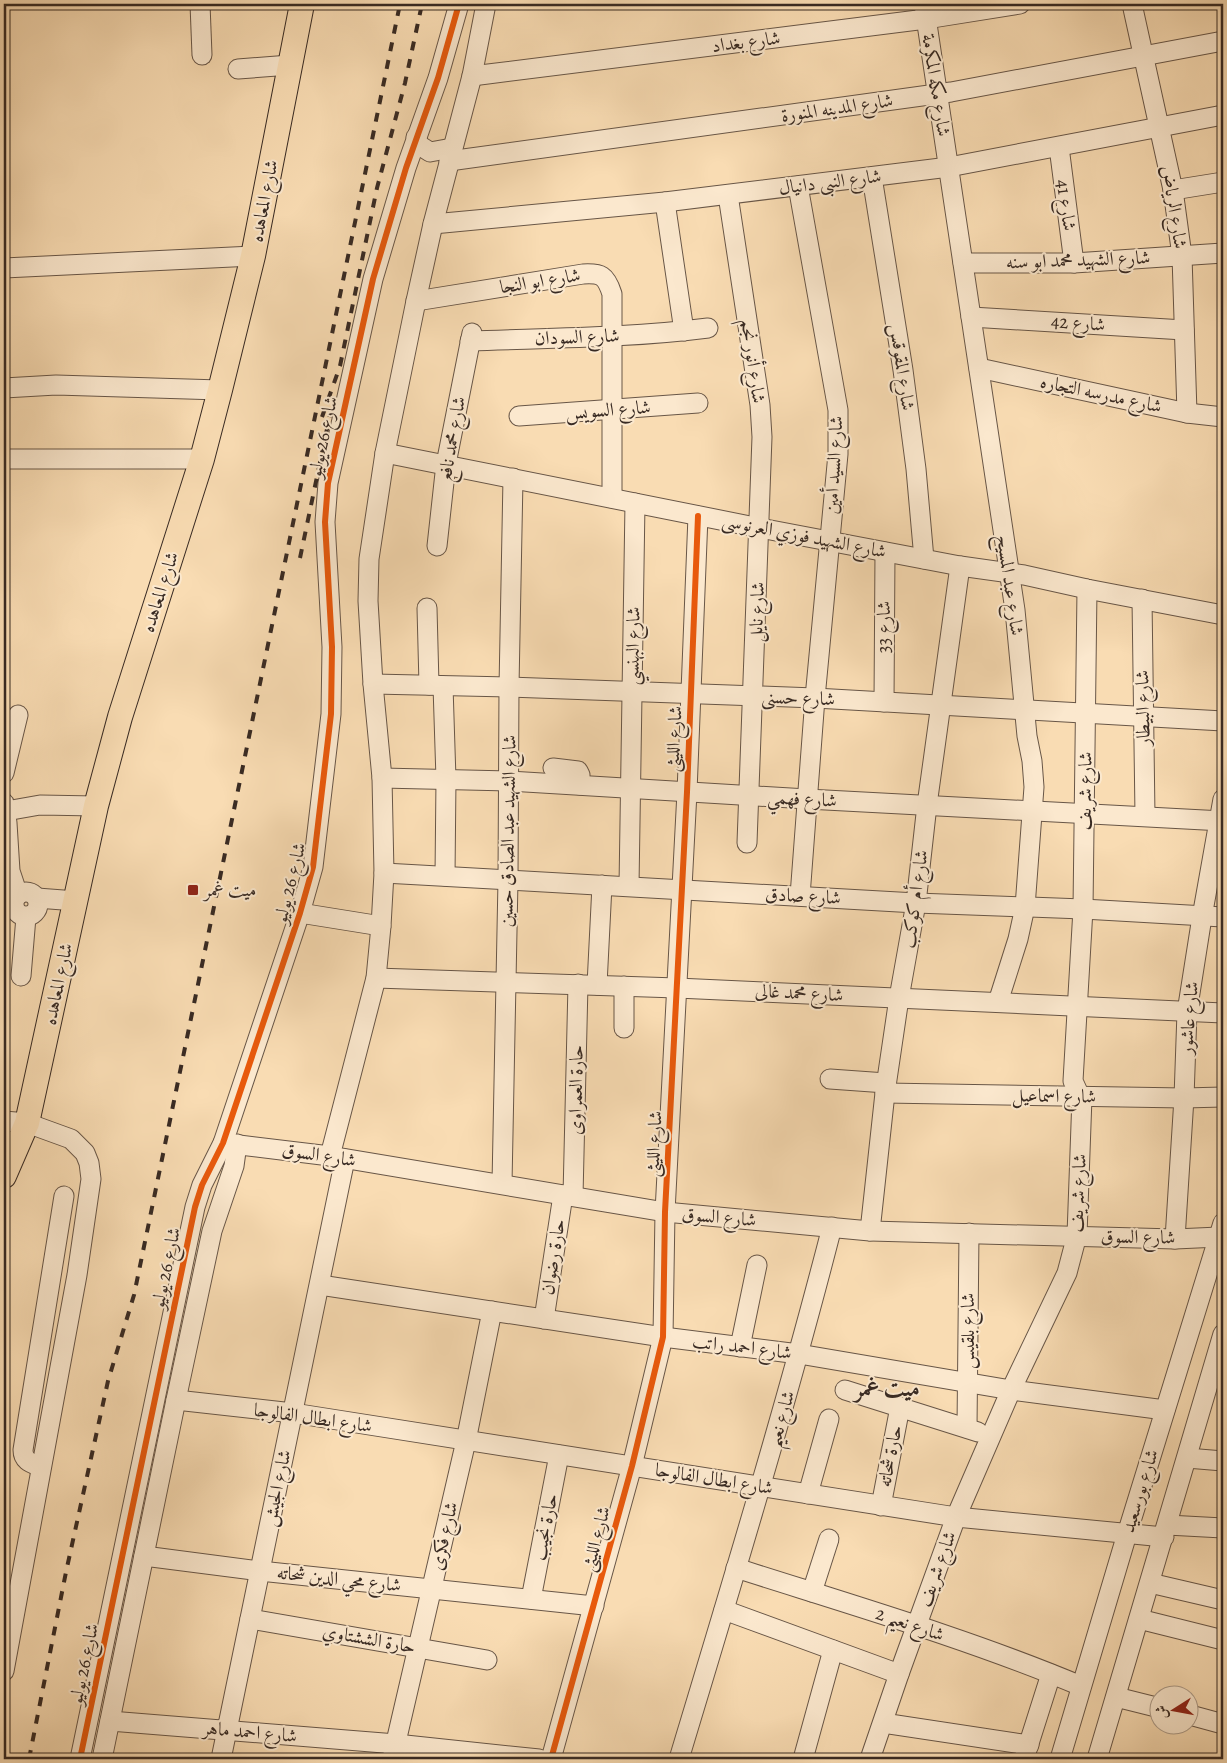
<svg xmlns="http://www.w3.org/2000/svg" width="1227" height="1763" font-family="Alegreya,Amiri,serif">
<rect width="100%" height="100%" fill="#f9dcb3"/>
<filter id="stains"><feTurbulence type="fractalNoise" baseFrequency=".004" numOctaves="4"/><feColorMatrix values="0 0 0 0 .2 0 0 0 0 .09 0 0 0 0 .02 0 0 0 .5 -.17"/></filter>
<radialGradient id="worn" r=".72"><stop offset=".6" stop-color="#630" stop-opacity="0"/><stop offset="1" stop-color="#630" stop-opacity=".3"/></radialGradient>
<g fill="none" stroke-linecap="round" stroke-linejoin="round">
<defs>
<g id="minor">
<polyline points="200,4 202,55"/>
<polyline points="924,4 1015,610 1027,736 1032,761 1034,787 1025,907 1018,939 998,1002"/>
<polyline points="1132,4 1173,190 1182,256 1187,413"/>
<polyline points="238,69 290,65"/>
<polyline points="472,76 926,19 1020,4"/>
<polyline points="416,137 419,145 430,152 452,148"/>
<polyline points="1059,147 1074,263"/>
<polyline points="449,161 951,92 1223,41"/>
<polyline points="872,177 903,370 916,469 924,559"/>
<polyline points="798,186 838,410 838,454 815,698 800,896"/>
<polyline points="1173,190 1223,182"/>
<polyline points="728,195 760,405 762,437 747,843"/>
<polyline points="665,202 684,331"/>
<polyline points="433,224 665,202 949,167 1223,115"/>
<polyline points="963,263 1074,263 1223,253"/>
<polyline points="4,268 253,256"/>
<path d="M416,301L583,274C601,273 606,275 612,294V498"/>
<polyline points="971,317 1184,330"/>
<path d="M470,341C549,338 630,338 708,328"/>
<polyline points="979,368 1187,413 1223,417"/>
<polyline points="4,388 56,385 220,390"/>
<polyline points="519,416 698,403"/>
<polyline points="385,453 760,528 960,566 1024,575 1087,589 1223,615"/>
<polyline points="4,459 202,459"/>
<polyline points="437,546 446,464 472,333"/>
<polyline points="1142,599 1145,816"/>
<polyline points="427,608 429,685"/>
<polyline points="373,684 509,687 815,698 1223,721"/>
<polyline points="443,686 446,779 445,876"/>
<polyline points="884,702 885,552"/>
<polyline points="553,768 578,771 580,775 580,785"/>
<polyline points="4,773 18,715"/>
<polyline points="382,778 509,781 807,799 1223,821"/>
<polyline points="4,803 7,823 10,871 18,895"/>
<polyline points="6,811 40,805 96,806"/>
<polyline points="384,873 916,903 1083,909 1223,917"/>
<polyline points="629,886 635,503"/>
<circle cx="26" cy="904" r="12"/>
<polyline points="37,898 76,901"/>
<polyline points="300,913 381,926"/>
<polyline points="21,976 26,917"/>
<polyline points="376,978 677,988 1223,1013"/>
<polyline points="597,985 602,885"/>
<polyline points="624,1028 624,986"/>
<polyline points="830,1079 886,1083"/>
<polyline points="885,1093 1184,1098 1223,1097"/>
<polyline points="4,1121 27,1123 71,1139 85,1153 89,1163 91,1179 77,1275 4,1671"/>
<polyline points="223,1143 330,1156 665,1212 870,1231 1175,1239 1219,1237"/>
<polyline points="330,1156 376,978 381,926 384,873 382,778 373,684 368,601 369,559 385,453 416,301 433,224 472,76 486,4"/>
<polyline points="502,1184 508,880 509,687 513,478"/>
<polyline points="573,1196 578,984"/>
<polyline points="870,1231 885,1093 899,998 916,903 927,805 960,566"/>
<polyline points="1175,1239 1184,1098 1187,1012 1202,917 1223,799"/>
<polyline points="320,1285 663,1337 799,1354 1011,1390 1165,1410"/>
<polyline points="544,1319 563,1195"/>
<polyline points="740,1347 757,1265"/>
<polyline points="845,1390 978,1432"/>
<polyline points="176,1400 293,1413 956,1517 1164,1537"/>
<polyline points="967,1428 969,1233"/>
<polyline points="1187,1458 1223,1461"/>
<path d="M41,1467C31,1463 23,1461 23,1450L64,1196"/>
<polyline points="808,1494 829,1419"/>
<polyline points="881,1506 900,1407"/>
<polyline points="1167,1525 1223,1528"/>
<polyline points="144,1556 260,1571 594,1606"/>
<path d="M736,1568C852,1605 969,1639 1081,1686"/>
<polyline points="1150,1583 1223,1600"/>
<polyline points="812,1592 829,1539"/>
<polyline points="531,1599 559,1455"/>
<polyline points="724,1610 899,1674"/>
<polyline points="250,1619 487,1660"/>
<polyline points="1139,1619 1223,1640"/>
<polyline points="1116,1697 1160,1708"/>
<polyline points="1190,1715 1223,1724"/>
<polyline points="110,1721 396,1744 539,1759"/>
<polyline points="883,1723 1029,1745"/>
<polyline points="80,1759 195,1207 202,1185 223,1143 300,913 313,867 331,714 332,647 325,522 328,483 373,279 406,168 438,78 459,4"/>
<polyline points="102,1759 176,1400 212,1231 234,1166 237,1144"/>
<polyline points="221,1759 345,1159"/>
<polyline points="392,1759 466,1441 492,1311"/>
<polyline points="551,1759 632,1466 663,1337 665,1212 687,792 698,516"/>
<path d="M679,1759C732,1583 786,1406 832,1227"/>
<polyline points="803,1759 833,1650"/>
<polyline points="870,1759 899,1674 956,1517 1011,1390 1067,1273 1077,1235 1082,1097 1078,1092 1073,1081 1083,909 1087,589"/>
<polyline points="1024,1759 1051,1674"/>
<polyline points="1060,1759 1127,1534 1223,1223"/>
<polyline points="1097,1759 1223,1334"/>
</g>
<polyline id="major" points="4,1176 27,1123 96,806 120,717 202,459 220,390 253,256 302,4"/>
</defs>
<use href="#minor" stroke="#685647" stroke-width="21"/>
<use href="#major" stroke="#382a23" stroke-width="26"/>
<use href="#minor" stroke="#fbe8ce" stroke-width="19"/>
<use href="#major" stroke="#f9dcb3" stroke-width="24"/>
<g stroke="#382a23" stroke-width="4" stroke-dasharray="9 9" stroke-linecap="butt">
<polyline points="322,417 340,366 377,188 405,83 422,4"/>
<polyline points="300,558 332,405"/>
<polyline points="29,1759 66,1572 108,1381 134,1295 400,4"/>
</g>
<defs>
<g id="cycleway">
<polyline points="80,1759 195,1207 202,1185 223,1143 300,913 313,867 331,714 332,647 325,522 328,483 373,279 406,168 438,78 459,4"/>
<polyline points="551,1759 632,1466 663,1337 665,1212 687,792 698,516"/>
</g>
</defs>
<use href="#cycleway" stroke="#fbe8ce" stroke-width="9"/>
<use href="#cycleway" stroke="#e8590c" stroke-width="6"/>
</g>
<rect fill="#8f2418" stroke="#fbe8ce" stroke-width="2" x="187" y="884" width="12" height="12" rx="2.5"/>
<g text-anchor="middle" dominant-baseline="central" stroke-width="4" stroke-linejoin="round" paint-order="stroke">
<g font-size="19" fill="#382a23" stroke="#fbe8ce">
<text transform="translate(746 42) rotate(-7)">شارع بغداد</text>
<text transform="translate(936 85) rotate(81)">شارع مكه المكرمة</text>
<text transform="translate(837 108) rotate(-8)">شارع المدينه المنورة</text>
<text transform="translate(830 182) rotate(-7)">شارع النبى دانيال</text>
<text transform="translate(264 201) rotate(-79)">شارع المعاهده</text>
<text transform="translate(1066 205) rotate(82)">شارع 41</text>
<text transform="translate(1174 207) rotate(81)">شارع الرياض</text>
<text transform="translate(1078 260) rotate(-2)">شارع الشهيد محمد ابو سنه</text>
<text transform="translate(540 281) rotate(-9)">شارع ابو النجا</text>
<text transform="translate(1078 323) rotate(4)">شارع 42</text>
<text transform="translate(577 337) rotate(-2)">شارع السودان</text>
<text transform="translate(753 361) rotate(82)">شارع أنور نجم</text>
<text transform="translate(902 367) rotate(82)">شارع المقوقس</text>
<text transform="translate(1101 394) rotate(12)">شارع مدرسه التجاره</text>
<text transform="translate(608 410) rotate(-4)">شارع السويس</text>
<text transform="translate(323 437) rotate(-78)">شارع 26 يوليو</text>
<text transform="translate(452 439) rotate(-80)">شارع محمد نافع</text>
<text transform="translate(834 465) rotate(-87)">شارع السيد أمين</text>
<text transform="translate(804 536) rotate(11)">شارع الشهيد فوزي العرنوسى</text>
<text transform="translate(1010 585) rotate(82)">شارع عبد المسيح</text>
<text transform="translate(160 592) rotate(-72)">شارع المعاهده</text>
<text transform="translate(757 612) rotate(-88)">شارع نايل</text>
<text transform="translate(884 627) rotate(-90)">شارع 33</text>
<text transform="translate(633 646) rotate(-89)">شارع البهنسي</text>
<text transform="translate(798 698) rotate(2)">شارع حسنى</text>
<text transform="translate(1143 708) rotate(-91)">شارع البيطار</text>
<text transform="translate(674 739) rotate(-87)">شارع الليثى</text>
<text transform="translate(1085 791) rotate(-89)">شارع شريف</text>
<text transform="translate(802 799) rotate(3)">شارع فهمي</text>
<text transform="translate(508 831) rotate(-89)">شارع الشهيد عبد الصادق حسين</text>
<text transform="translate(290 883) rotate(-76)">شارع 26 يوليو</text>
<text transform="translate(803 896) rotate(3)">شارع صادق</text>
<text transform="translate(915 899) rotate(-82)">شارع أم كوكب</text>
<text transform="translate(58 984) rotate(-78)">شارع المعاهده</text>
<text transform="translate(799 993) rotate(3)">شارع محمد غالى</text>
<text transform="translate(1189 1018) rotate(-85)">شارع عاشور</text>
<text transform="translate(576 1090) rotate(-89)">حارة العمراوى</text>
<text transform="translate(1054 1096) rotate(1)">شارع اسماعيل</text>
<text transform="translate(654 1144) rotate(-87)">شارع الليثى</text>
<text transform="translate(319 1155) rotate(9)">شارع السوق</text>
<text transform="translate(1078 1193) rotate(-87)">شارع شريف</text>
<text transform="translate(719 1217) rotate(5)">شارع السوق</text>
<text transform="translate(1138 1237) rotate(1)">شارع السوق</text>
<text transform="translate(553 1257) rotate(-81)">حارة رضوان</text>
<text transform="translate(166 1268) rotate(-78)">شارع 26 يوليو</text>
<text transform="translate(968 1331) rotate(-90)">شارع بلقيس</text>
<text transform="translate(742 1347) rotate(7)">شارع احمد راتب</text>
<text transform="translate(313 1418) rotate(8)">شارع ابطال الفالوجا</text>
<text transform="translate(781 1419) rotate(-74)">شارع نعيم</text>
<text transform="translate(890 1456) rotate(-79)">حارة شحاته</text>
<text transform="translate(714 1479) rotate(9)">شارع ابطال الفالوجا</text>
<text transform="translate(277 1488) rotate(-78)">شارع الجيش</text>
<text transform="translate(1140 1491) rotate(-73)">شارع بورسعيد</text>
<text transform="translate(545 1527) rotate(-79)">حارة نجيب</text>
<text transform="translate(444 1536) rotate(-77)">شارع فكرى</text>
<text transform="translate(596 1539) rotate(-75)">شارع الليثى</text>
<text transform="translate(937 1569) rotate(-70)">شارع شريف</text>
<text transform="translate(339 1579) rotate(6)">شارع محي الدين شحاته</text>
<text transform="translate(910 1624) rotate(19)">شارع نعيم 2</text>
<text transform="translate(369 1639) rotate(10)">حارة الششتاوي</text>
<text transform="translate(84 1664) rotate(-78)">شارع 26 يوليو</text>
<text transform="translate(250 1732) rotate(5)">شارع احمد ماهر</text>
</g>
<g font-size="19" fill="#382a23" stroke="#fbe8ce" text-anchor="start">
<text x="204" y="890">ميت غمر</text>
</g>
<g font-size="24" font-weight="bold" fill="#382a23" stroke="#fbe8ce">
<text x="887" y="1388">ميت غمر</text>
</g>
</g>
<rect width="1227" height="1763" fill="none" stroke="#f9dcb3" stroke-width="20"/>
<rect x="5" y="5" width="1217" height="1753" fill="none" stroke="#382a23" stroke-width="2.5"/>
<rect x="10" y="10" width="1207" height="1743" fill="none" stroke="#382a23"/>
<g transform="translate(1174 1710) rotate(259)"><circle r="24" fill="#fbe8ce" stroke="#ad9c8a"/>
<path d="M0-4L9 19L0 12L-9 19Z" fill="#8f2418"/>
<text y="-8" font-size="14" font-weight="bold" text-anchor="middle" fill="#382a23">ش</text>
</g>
<rect width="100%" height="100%" filter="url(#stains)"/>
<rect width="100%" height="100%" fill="url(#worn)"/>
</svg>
